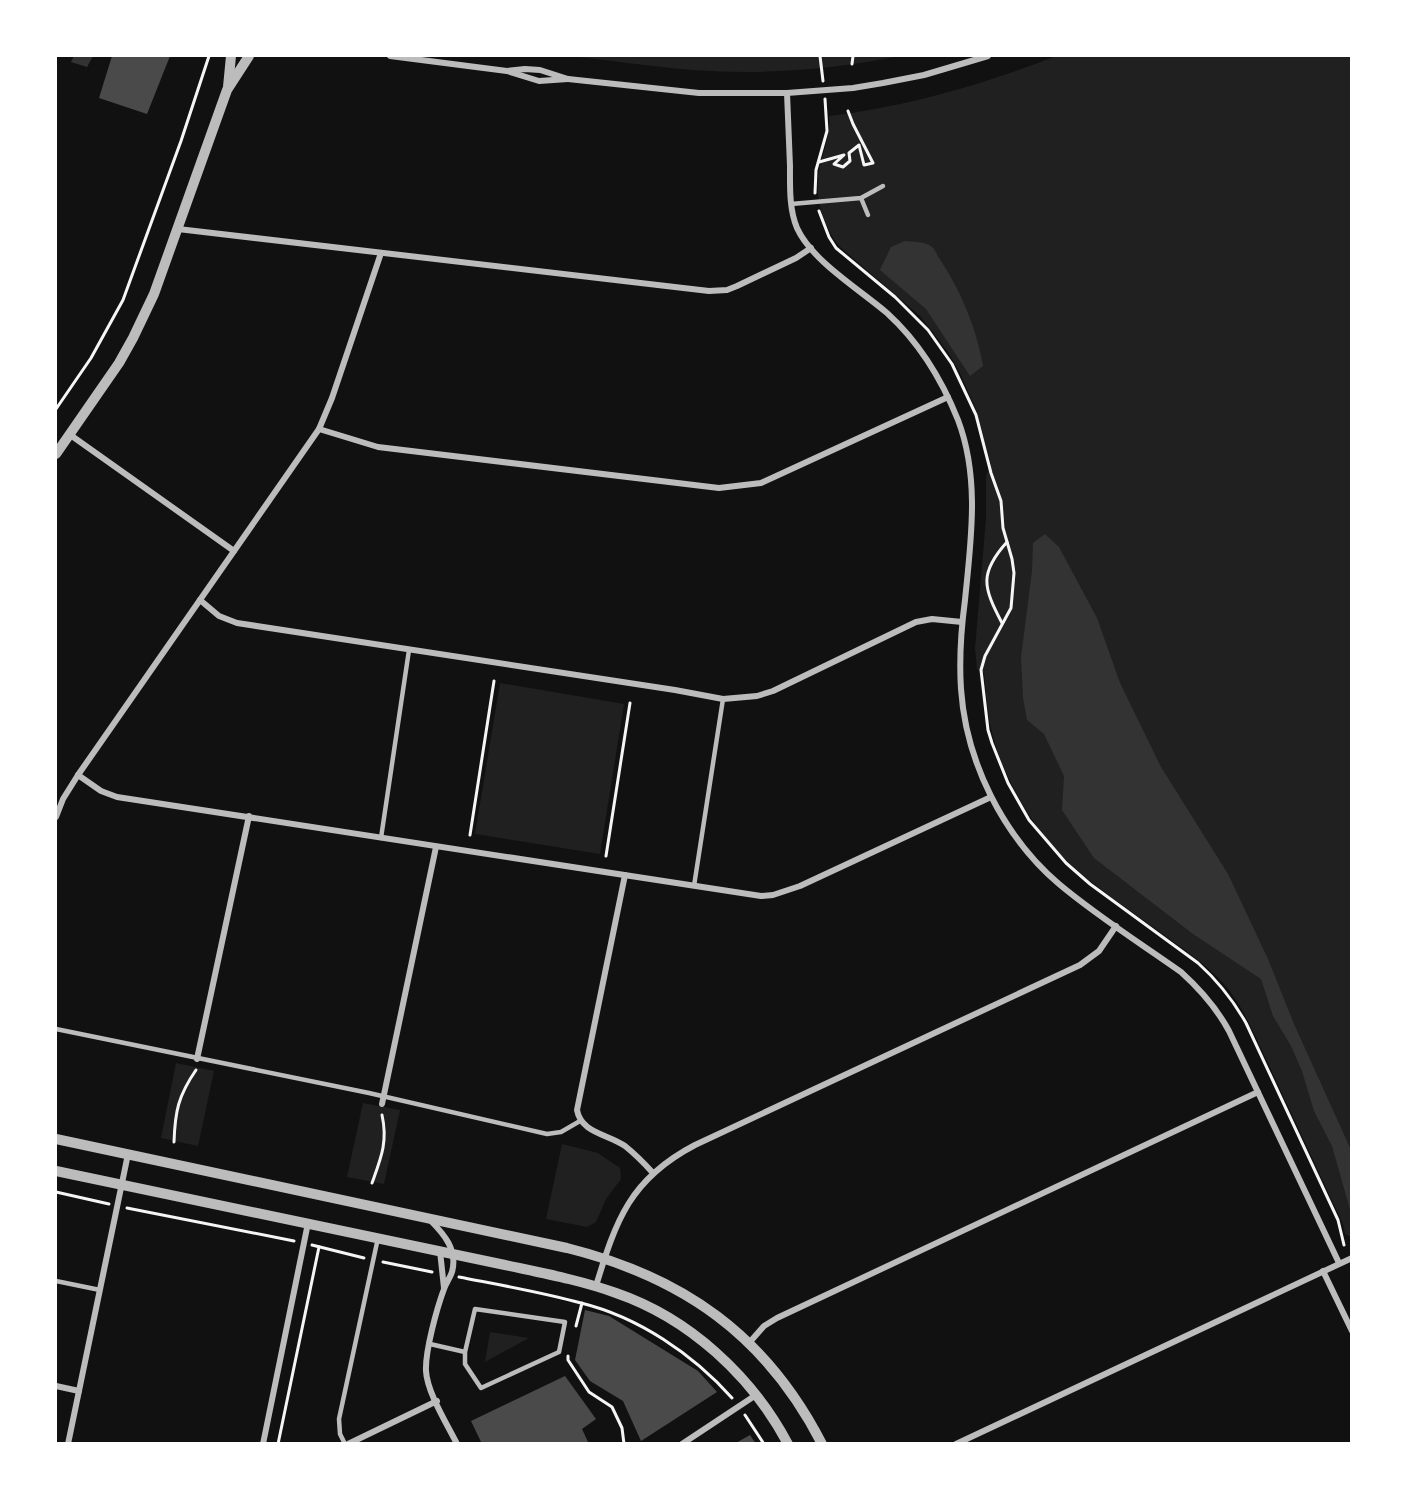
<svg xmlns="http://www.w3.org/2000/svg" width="1407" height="1499" font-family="'DM Sans',sans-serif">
<rect width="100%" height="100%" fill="#111"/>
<g fill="#202020">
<path d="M570,56H899C831,70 762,75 693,70C652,67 611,60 570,56Z"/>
<path d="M1056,56H1351V1237L1345,1234L1343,1224L1260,1046C1251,1027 1242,1007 1229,990C1213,970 1192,955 1171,940C1136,914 1098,890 1066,860C1034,830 1002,775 992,732C987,713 986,693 984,673L977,669L975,649L986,518V476L991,464L976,409L959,371L948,352L920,316L839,246C822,224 813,194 820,166C824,149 831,134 829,116C908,106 982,85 1056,56Z"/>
<polygon points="500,683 624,704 600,854 475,834"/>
<polygon points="176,1063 214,1071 198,1146 161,1138"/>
<polygon points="363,1103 400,1110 384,1184 347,1177"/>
<polygon points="562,1144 598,1153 620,1168 621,1179 606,1199 596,1222 587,1227 546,1219"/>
<polygon points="490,1332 529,1338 485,1362"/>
</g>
<g fill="#333">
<polygon points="74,56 93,56 87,67 71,62"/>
<path d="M905,241C913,242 925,241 932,247C935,249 937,255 939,258C960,289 977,329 983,366L970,376L926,309L880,270L891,247Z"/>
<polygon points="1045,534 1059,547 1097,618 1120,683 1161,767 1228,874 1268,959 1294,1024 1351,1150 1351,1213 1332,1146 1314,1111 1302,1071 1291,1046 1273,1016 1261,979 1193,934 1094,858 1062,810 1064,776 1044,734 1027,720 1023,698 1021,657 1032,571 1033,543"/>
</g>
<g fill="#4a4a4a">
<polygon points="112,56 170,56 147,114 99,98"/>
<polygon points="585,1310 609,1316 698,1371 717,1392 641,1441 623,1401 590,1381 575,1360"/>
<polygon points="565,1376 596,1419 582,1429 589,1444 482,1444 471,1421"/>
<polygon points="750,1435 756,1444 734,1444"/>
</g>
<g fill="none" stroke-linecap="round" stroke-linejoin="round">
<g stroke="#f5f5f5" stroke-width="3">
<polyline points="820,56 823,81"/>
<polyline points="852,64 853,56"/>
<polyline points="819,162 844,155 834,164 843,167 850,161 849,153 859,145 864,165 873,163 853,124 848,111"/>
<polyline points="815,193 816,170 827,131 825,99"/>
<path d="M819,211L829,237L836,248L895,297L928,330L952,364L976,415L991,473L1001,501L1003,528L1012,559L1014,573L1011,608L985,656L981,670L988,730L992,743L1008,783L1029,820L1066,863L1090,884L1198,963C1218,981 1233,1000 1246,1023L1338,1220L1344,1245"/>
<polyline points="56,409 91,358 123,300 181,141 209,56"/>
<path d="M1002,623C983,587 979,573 1007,542"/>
<polyline points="470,835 494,681"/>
<polyline points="606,856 630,703"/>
<path d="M174,1142C175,1112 178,1096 196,1070"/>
<path d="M372,1183C381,1158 388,1142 382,1115"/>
<polyline points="56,1192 109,1204"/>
<polyline points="127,1208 294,1241"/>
<polyline points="312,1245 364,1258"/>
<polyline points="383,1262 432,1272"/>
<path d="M459,1277C500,1285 541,1292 581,1303C638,1317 693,1354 732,1398"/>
<polyline points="576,1326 582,1303"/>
<polyline points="568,1356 568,1360 589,1392 612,1407 622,1428 624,1444"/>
<polyline points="745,1415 764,1444"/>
<polyline points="278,1444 319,1247"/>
</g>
<g stroke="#bcbcbc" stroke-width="4.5">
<polyline points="861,198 868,215"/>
<polyline points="791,204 861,198 883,186"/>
<polyline points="381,838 409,650"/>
<polyline points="694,886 723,699"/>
<polyline points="56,1029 369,1093 547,1134 561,1132 580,1121"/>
<polyline points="56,1281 100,1290"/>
<polygon points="475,1309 565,1322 559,1352 481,1388 465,1364 465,1352"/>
<polyline points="430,1344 465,1352"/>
<polyline points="345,1444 340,1434 339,1419 378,1238"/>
</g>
<g stroke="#bcbcbc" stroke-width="6">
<polyline points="390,56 507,71 539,81 568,79"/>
<polyline points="507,71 525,69 540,70 568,79 699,93 787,93 853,88 883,83 924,75 988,56"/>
<path d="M787,93C788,118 789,142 790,166C790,186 789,209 797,228C812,261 859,289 887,313C920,343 942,380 958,420C980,478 971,540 965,600C961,630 959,659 961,689C966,762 1003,836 1059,884C1097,916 1140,943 1181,972C1201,990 1216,1007 1229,1031L1339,1263"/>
<polyline points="178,229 709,291 727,290 737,286 796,258 811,248"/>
<polyline points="319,429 378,447 719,488 761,483 948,397"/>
<polyline points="69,434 234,551"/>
<polyline points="200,600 219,616 237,623 675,690 723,699 757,696 773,691 916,622 932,619 962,622"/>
<polyline points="78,775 101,791 117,797 761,896 773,895 800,886 991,797"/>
<polyline points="56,817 63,799 78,775 319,429 332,398 381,253"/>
<path d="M625,875L577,1110C581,1133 608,1134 625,1146C635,1154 644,1163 653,1173"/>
<polyline points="197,1059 249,816"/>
<polyline points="382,1104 436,847"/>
<path d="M430,1220C444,1234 458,1250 452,1272C450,1278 446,1283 444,1289C437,1308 425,1351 426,1371C427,1392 447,1424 457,1444"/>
<polyline points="440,1251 444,1288"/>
<polyline points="1323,1271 1352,1331"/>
<path d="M596,1286C616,1220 630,1179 695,1145L1080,965L1099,951L1116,926"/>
<polyline points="749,1343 764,1326 777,1318 1258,1092"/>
<polyline points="56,1386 79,1391"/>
<polyline points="68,1444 128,1154"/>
<polyline points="263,1444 308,1223"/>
<polyline points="348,1444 437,1401"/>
<polyline points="682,1444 756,1395"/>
<polyline points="956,1444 1352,1258"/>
</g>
<g stroke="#bcbcbc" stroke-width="10">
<polyline points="228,87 231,56"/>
<polyline points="56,454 119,363 133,338 154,294 227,90 249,56"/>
<path d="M56,1139L567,1248C683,1277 766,1335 822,1444"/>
<path d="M56,1171L505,1265C542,1273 580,1280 616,1293C689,1318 752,1376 788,1444"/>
</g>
</g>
<rect width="1407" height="1499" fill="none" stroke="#ffffff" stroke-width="114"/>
</svg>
